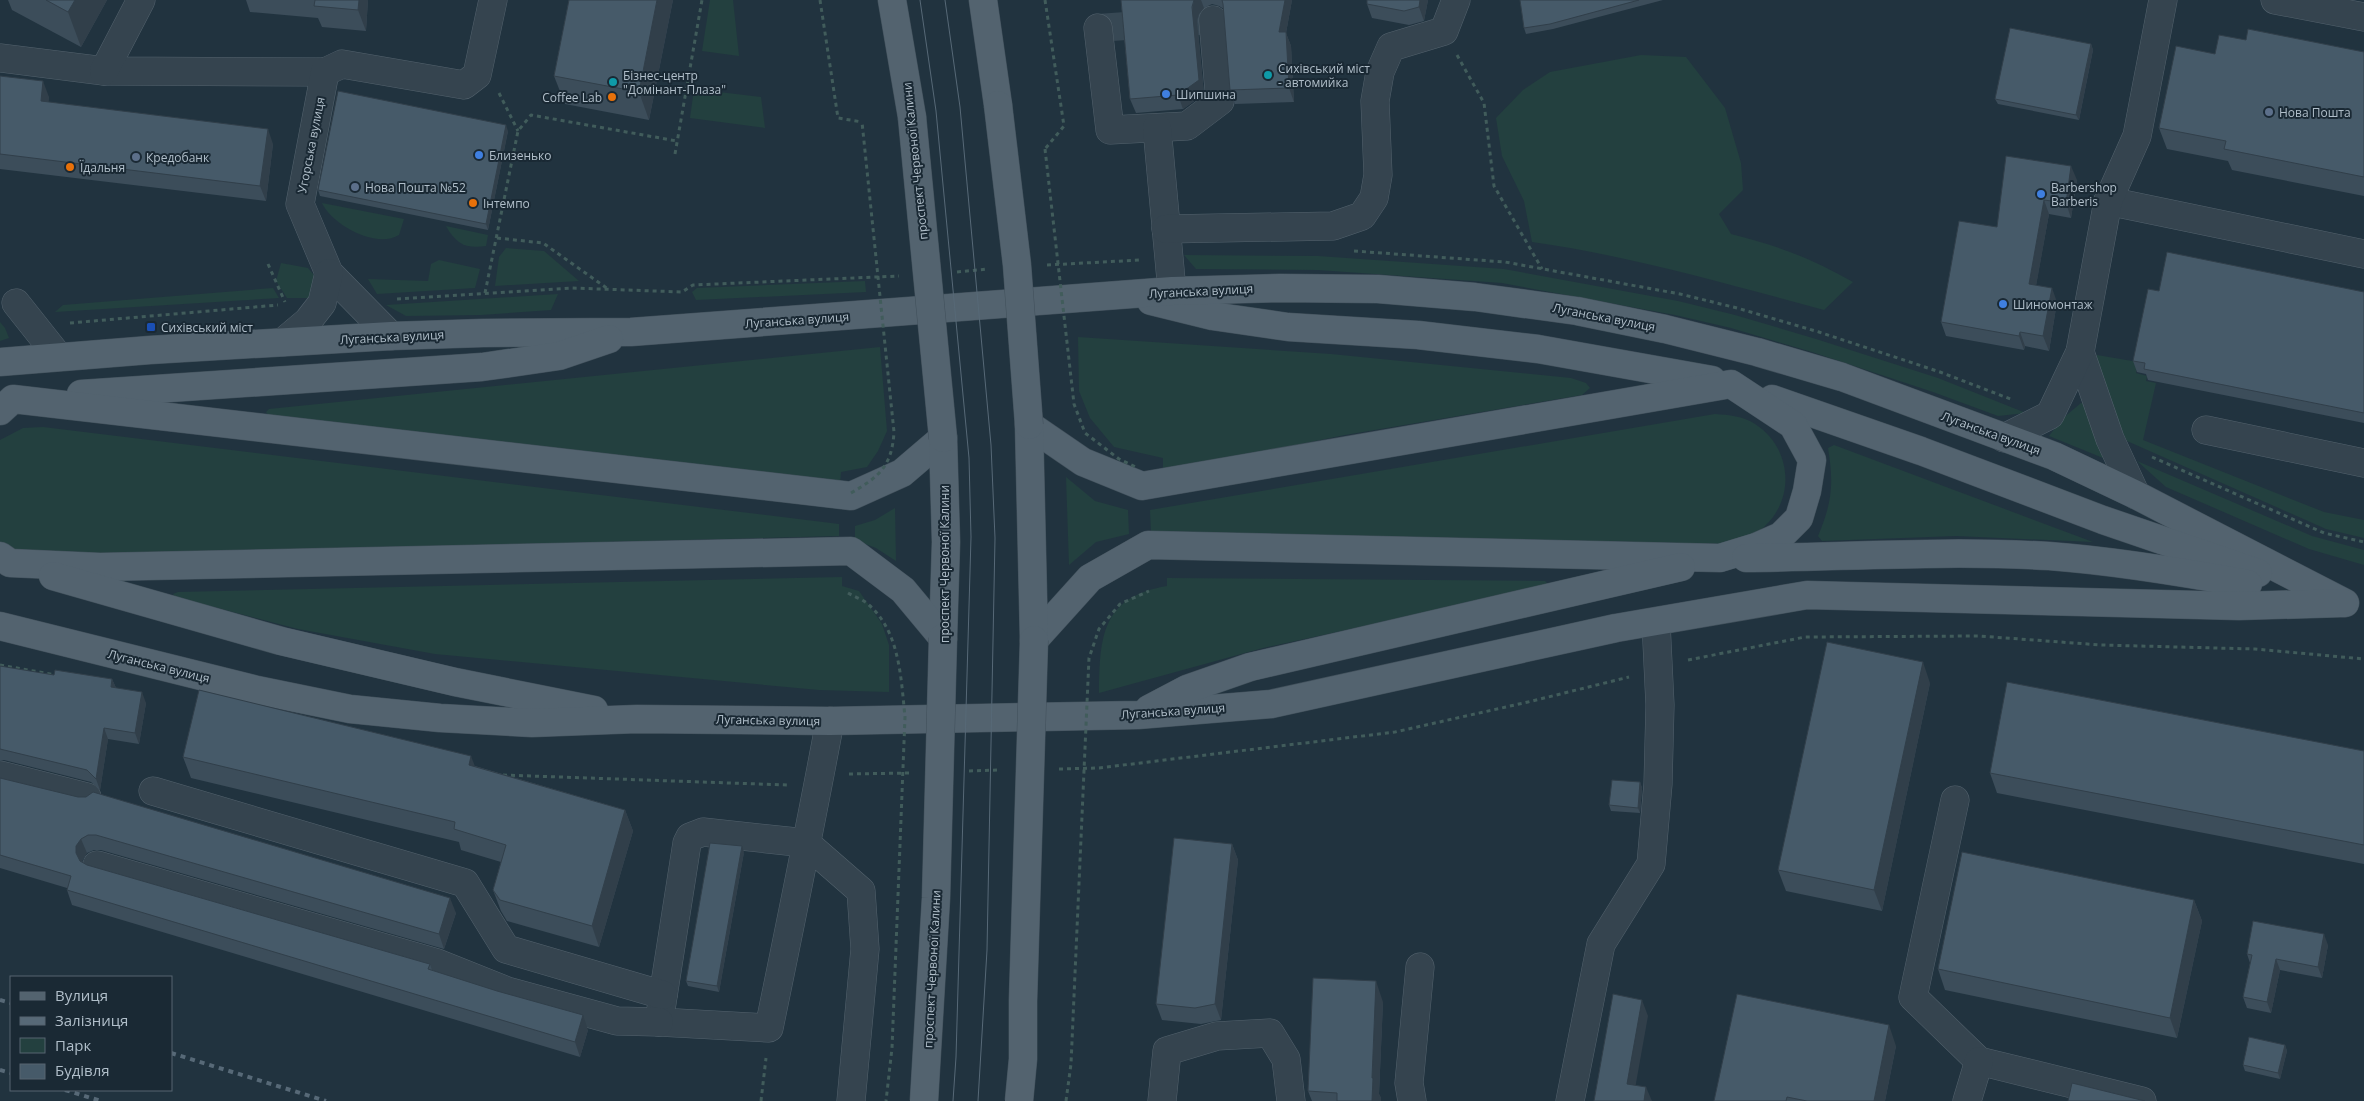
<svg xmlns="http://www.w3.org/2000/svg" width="2364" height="1101" font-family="'Open Sans',sans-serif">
<rect width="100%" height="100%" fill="#21333f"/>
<g fill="#23403f">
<polygon points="710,0 733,0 739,56 702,51"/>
<path d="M1641,55L1686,57L1725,108L1741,163L1743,190L1719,214L1731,234C1779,246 1810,258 1853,282L1824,310C1727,284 1631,256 1532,242L1524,201L1502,156L1496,118L1523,90L1550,72Z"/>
<polygon points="694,89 761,97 765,128 690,118"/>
<path d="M322,203L404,219L399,235C376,249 332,225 322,203Z"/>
<path d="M446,226L488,235L486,246C466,249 456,244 446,226Z"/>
<polygon points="506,248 544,251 579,281 495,286 499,257"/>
<polygon points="1184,255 1318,256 1504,269 1678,301 1735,315 1816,339 1938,378 2026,413 1998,416 1933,392 1812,352 1731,328 1675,315 1539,290 1502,283 1318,270 1196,269"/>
<polygon points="439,260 480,269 475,288 377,294 368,279 428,281 431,264"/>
<polygon points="281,263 308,268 318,280 312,298 287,298 276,281"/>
<polygon points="865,281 866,292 696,300 692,292 697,288"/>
<polygon points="273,288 279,298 55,312 63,305"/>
<polygon points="558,294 551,310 481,315 406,316 386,305"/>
<polygon points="0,322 5,328 9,338 0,341"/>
<polygon points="1078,337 1331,354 1571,378 1586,383 1590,388 1582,395 1345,435 1163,472 1163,458 1114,447 1090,418 1079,391"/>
<polygon points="880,347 887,431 878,451 867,467 841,472 840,484 268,415 266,412 269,409"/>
<polygon points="2097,355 2138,362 2136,373 2147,376 2146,381 2156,383 2143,440 2324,512 2364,520 2364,538 2326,529 2127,441 2104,396 2097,371"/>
<polygon points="2081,403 2087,405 2108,460 2049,436 2062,419"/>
<path d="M1715,414C1729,415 1743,416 1755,424C1791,447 1796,497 1765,526C1755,537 1741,540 1727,544L1151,532L1150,510Z"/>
<polygon points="43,427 839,524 839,536 31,557 0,545 0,440 23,428"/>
<path d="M1834,445L2093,542L1956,536L1822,541L1818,536C1832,503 1834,484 1828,448Z"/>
<polygon points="2137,461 2312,536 2364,550 2364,565 2309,549 2166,487"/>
<polygon points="1066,477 1095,501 1128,510 1129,534 1096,542 1069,565"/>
<polygon points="895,508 896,561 876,548 855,540 855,526 875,520"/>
<polygon points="842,577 842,586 859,591 882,624 889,645 889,692 819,690 435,654 298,629 175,597 173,594 178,592"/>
<path d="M1167,578L1545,581L1547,583L1545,587L1263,648L1099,693C1100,637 1101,597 1167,586Z"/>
</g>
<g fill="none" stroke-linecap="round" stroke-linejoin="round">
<polyline stroke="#374854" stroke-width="28" stroke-dasharray="28 14" stroke-linecap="butt" points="1098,28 1213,20"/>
<defs>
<g id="minor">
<polyline points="2275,0 2364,17"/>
<polyline points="1098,28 1110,130 1187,126 1220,101 1213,20"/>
<polyline points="0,58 104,71 325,72"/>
<polyline points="104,71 141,0"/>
<polyline points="1157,128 1172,291"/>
<polyline points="2108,201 2364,254"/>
<polyline points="1166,229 1333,226 1362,216 1374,198 1378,175 1375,101 1380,72 1391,47 1444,31 1456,0"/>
<polyline points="16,303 58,356"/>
<polyline points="391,336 329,273 300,204 325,72 342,64 464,85 477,75 493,0"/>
<polyline points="283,342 308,321 322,303 329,273"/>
<polyline points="2080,352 2110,439 2136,495"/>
<polyline points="2206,430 2364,463"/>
<polyline points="2004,438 2050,415 2080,352 2108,201 2137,136 2163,0"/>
<path d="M830,721C811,824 790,926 769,1028L659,1022L687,843L690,837L703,832L806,843L861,891L865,949L851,1101"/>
<polyline points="0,775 87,797"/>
<polyline points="153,791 465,883 506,949 663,995"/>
<polyline points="1955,800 1913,997 1979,1061 2142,1101"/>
<polyline points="97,865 437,963 507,991 617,1021 659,1022"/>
<polyline points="1162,1101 1167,1051 1217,1036 1270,1033 1286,1059 1291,1101"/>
<polyline points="1412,1101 1409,1083 1420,967"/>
<polyline points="1570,1101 1601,944 1651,864 1658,784 1660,705 1656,622"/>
<polyline points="1967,1101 1979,1061"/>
</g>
<g id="major">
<polyline points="892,0 912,117"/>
<polyline points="983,0 998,105"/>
<polyline points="1151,301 1212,316 1288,327 1418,335 1538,349 1712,380"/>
<polyline points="0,362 150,350 391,336 483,333 631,332 1172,291 1280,288 1378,289 1475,297 1577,311 1665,329 1757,352 1842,377 2054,456 2136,495 2345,603"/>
<polyline points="81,394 482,367 559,356 609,339"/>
<polyline points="1772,399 1921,451 2103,520 2258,573"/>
<polyline points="0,411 13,399 851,496 902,473 943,438"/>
<polyline points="1029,425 1083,462 1142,486 1731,384 1793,425 1812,460 1807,491 1799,518 1781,536 1756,547 1720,558 1148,545 1090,578 1034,640"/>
<polyline points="1029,425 1034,640"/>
<polyline points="943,438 946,542 943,638"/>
<polyline points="0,556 10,563 100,567 851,551 903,590 943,638"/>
<path d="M1746,558C1846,557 1948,550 2049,556C2116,561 2182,572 2248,584"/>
<polyline points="53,576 281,641 455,682 594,710"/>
<polyline points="0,626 257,690 350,709 440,718 532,723 637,719 830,721 1138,715 1271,704 1616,628 1807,595 2239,606 2343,603"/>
<polyline points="1149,709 1187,689 1250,667 1681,567"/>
</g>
</defs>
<use href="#minor" stroke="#53626d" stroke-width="29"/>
<use href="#major" stroke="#41505b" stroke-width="29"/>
<g stroke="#415c5b" stroke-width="3" stroke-dasharray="4 4" stroke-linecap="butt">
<polyline points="820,0 838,118 862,122"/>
<polyline points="1045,0 1064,126 1045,149"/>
<polyline points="1457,55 1484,103 1494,186 1542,269"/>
<polyline points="499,93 518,131"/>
<polyline points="675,154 702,0"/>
<polyline points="497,238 543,243 608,289"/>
<polyline points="1354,251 1505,262 1680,294 1737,308 1819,332 1940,372 2013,400"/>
<polyline points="268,264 285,302"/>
<polyline points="1047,265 1140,260"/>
<polyline points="957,272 988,269"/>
<polyline points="485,293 518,131 531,115 677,141"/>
<polyline points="397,299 572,288 682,292 693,285 899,276"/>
<polyline points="70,323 278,305"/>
<polyline points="2152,457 2324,533 2364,542"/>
<polyline points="1688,660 1805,637 1979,636 2101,645 2255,649 2364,659"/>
<polyline points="0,665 56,675"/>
<polyline points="1059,769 1099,768 1395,732 1528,702 1629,677"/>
<polyline points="969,771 1000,770"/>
<polyline points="849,774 910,773"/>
<polyline points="503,775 787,785"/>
<polyline points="761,1101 766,1058"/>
</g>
<use href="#minor" stroke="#35444f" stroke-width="28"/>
<use href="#major" stroke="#53636f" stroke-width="28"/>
<g stroke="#576977" stroke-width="1">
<polyline points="920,0 936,111 969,458 971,537 956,1057 953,1101"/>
<polyline points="945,0 960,107 991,445 995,538 987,950 978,1101"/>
</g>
<g stroke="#576977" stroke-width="4" stroke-dasharray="5 5" stroke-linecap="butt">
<polyline points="0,1000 11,1003"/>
<polyline points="171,1053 326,1101"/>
<polyline points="0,1070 11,1073"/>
<polyline points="65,1090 101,1101"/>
</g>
<defs>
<g id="major-bridge">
<polyline points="998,105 1017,265 1029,425"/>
<polyline points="912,117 943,438"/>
<polyline points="924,1101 936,898 943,638"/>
<polyline points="1019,1101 1023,1059 1023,1001 1034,640"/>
</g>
</defs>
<use href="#major-bridge" stroke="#41505b" stroke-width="29" stroke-linecap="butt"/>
<g stroke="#415c5b" stroke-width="3" stroke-dasharray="4 4" stroke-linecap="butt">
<polyline points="1045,149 1074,404 1085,433 1119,459 1138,468"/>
<path d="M851,493C879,477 892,466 894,432L862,122"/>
<path d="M848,593C855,597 864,600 869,605C900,632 901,679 905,717L892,1048L886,1101"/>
<polyline points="1066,1101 1071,1064 1089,658 1099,629 1120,604 1149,591"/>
</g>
<use href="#major-bridge" stroke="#53636f" stroke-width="28"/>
</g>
<g fill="#3c4d5a">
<polygon points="8,0 107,0 81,47 12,10"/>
<polygon points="246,0 368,0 366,31 322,27 318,18 250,12"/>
<polygon points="569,0 673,0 649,120 565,104 554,76"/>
<polygon points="1121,0 1292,0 1286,33 1291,46 1294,102 1235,104 1230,90 1224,9 1219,6 1212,4 1204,8 1199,14 1197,21 1204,94 1183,109 1136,113 1130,99"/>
<polygon points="1428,0 1424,21 1409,25 1372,18 1367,4"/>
<polygon points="1520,0 1663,0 1553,29 1526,34 1524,28"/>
<polygon points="2246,40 2364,52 2364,196 2232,170 2228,161 2167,149 2159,128 2215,54"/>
<polygon points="2091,44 2093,50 2079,120 1998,104 1995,99"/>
<polygon points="0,76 49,97 48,102 273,144 266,201 0,169"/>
<polygon points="508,131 488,230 320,196 318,190"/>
<polygon points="2077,180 2071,218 2049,214 2036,285 2057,302 2049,351 2025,346 2024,350 1946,336 1941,322 1997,227"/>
<polygon points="2159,291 2364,292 2364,423 2148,380 2146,374 2137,372 2133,361"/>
<polygon points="0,666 54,675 112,679 116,688 146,703 139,744 108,739 100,790 91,782 4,760 0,761"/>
<polygon points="1930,683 1882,911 1786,891 1778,870"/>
<polygon points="2364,751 2364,864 1997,793 1990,773"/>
<polygon points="183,757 475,766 625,810 633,831 599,947 507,921 501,911 493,890 501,862 461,850 459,842 191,778"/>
<polygon points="0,778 456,913 444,949 101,850 94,850 87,853 82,861 87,865 430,964 432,970 588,1030 580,1057 72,905 67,890 67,888 0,868"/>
<polygon points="1640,782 1642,788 1640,813 1611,811 1609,805"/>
<polygon points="1232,844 1238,860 1221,1020 1201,1024 1162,1020 1156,1004"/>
<polygon points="744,852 719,992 688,986 686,981"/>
<polygon points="2194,900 2202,921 2177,1038 1945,990 1938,969"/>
<polygon points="2328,945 2322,978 2280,970 2271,1013 2247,1008 2243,997 2250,963 2247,954"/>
<polygon points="1383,1002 1379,1094 1381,1098 1381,1101 1312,1101 1308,1091"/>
<polygon points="2285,1045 2287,1051 2280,1079 2245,1071 2243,1065"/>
<polygon points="1896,1046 1885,1101 1714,1101"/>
</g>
<g fill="#313f4a">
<polygon points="75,0 107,0 81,47 68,12"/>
<polygon points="359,0 368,0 366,31 358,10"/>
<polygon points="657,0 673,0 649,120 639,92"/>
<polygon points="1194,0 1201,0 1204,8 1199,14 1197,21 1204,94 1183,109 1178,95"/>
<polygon points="1285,0 1292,0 1286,33 1291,46 1294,102 1289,88 1279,32"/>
<polygon points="1420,0 1428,0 1424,21 1419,7"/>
<polygon points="2091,44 2093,50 2079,120 2076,115"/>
<polygon points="43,81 49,97 47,117 41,101"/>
<polygon points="506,125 508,131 488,230 486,224"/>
<polygon points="268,129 273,144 266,201 260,186"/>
<polygon points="2071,166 2077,180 2071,218 2066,203"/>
<polygon points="2044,200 2049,214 2034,298 2029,284"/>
<polygon points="2052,288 2057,302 2049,351 2043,336"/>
<polygon points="2020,332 2025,346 2024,350 2019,336"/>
<polygon points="1923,662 1930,683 1882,911 1874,890"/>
<polygon points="112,679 117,690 111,687"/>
<polygon points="142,692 146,703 139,744 135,733"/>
<polygon points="104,728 108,739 100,790 96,779"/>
<polygon points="471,756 479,777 469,765"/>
<polygon points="1640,782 1642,788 1640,813 1638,808"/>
<polygon points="625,810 633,831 599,947 592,926"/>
<polygon points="81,839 87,853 82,861 82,868 76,853 76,846"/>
<polygon points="1232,844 1238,860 1221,1020 1215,1004"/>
<polygon points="742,846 744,852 719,992 717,986"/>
<polygon points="450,898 456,913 444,949 439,934"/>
<polygon points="2194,900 2202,921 2177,1038 2170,1018"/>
<polygon points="2324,934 2328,945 2322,978 2318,967"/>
<polygon points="2276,959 2280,970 2271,1013 2267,1002"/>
<polygon points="1376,981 1383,1002 1379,1094 1381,1098 1381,1101 1372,1101 1372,1078"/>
<polygon points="1642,1000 1648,1016 1633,1100 1627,1084"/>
<polygon points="583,1015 588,1030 580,1057 575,1042"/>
<polygon points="1889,1025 1896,1046 1885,1101 1874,1101"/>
<polygon points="2285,1045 2287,1051 2280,1079 2278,1073"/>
<polygon points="1646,1087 1652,1101 1644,1101"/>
</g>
<g fill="#465a69" stroke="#313f4a">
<polygon points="46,0 75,0 68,12"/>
<polygon points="315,0 359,0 358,10 314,6"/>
<polygon points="569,0 657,0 639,92 554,76"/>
<polygon points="1121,0 1194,0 1192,7 1199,80 1178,95 1130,99"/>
<polygon points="1222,0 1285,0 1279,32 1286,32 1289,88 1230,90 1223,4"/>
<polygon points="1367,0 1420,0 1419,7 1404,11 1367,4"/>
<polygon points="1520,0 1639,0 1550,24 1524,28"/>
<polygon points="2010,28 2091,44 2076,115 1995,99"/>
<polygon points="2248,29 2364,52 2364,177 2224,149 2226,141 2159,128 2176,46 2215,54 2219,35 2246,40"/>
<polygon points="0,76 43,81 41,101 268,129 260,186 0,154"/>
<polygon points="338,91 506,125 486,224 318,190"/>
<polygon points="2006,156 2071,166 2066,203 2044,200 2029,284 2052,288 2043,336 2020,332 2019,336 1941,322 1959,221 1997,227"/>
<polygon points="2167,252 2364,292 2364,413 2144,369 2145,363 2133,361 2148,289 2159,291"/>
<polygon points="1827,642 1923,662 1874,890 1778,870"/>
<polygon points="0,666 54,675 55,670 112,679 111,687 142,692 135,733 104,728 96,779 87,770 0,749"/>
<polygon points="2007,682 2364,751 2364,845 1990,773"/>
<polygon points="199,690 471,756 469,765 625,810 592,926 500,900 493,890 506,845 454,829 455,822 183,757"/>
<polygon points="0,778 78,797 86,797 93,792 450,898 439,934 96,835 88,835 81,839 76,846 76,853 80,861 87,865 426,963 430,964 428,969 497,991 583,1015 575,1042 67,890 71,876 0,855"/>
<polygon points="1612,780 1640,782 1638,808 1609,805"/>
<polygon points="1174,838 1232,844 1215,1004 1195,1008 1156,1004"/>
<polygon points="710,843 742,846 717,986 686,981"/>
<polygon points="1962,852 2194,900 2170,1018 1938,969"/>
<polygon points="2253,921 2324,934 2318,967 2276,959 2267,1002 2243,997 2252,955 2247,954"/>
<polygon points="1313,978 1376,981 1372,1078 1373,1078 1372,1101 1337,1101 1337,1093 1308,1091"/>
<polygon points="1613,994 1642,1000 1627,1084 1646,1087 1644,1101 1594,1101"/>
<polygon points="1737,994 1889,1025 1874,1101 1807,1101 1787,1097 1786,1101 1714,1101"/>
<polygon points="2249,1037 2285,1045 2278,1073 2243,1065"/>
<polygon points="2072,1083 2145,1101 2068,1101"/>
</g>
<g fill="#0f9aa8" stroke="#1a2934" stroke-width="2">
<circle cx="1268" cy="75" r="5"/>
<circle cx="613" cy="82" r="5"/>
</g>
<g fill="#3f7fe0" stroke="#1a2934" stroke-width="2">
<circle cx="1166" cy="94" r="5"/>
<circle cx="479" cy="155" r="5"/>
<circle cx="2041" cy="194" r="5"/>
<circle cx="2003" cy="304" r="5"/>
</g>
<g fill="#e8710a" stroke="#1a2934" stroke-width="2">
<circle cx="612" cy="97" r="5"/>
<circle cx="70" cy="167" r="5"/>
<circle cx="473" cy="203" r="5"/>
</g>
<g fill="#5c6f8a" stroke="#1a2934" stroke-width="2">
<circle cx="2269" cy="112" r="5"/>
<circle cx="136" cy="157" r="5"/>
<circle cx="355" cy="187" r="5"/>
</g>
<rect fill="#1a4fb4" stroke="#1a2934" stroke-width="2" x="146" y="322" width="10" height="10" rx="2.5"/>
<g text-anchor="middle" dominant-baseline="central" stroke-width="4" stroke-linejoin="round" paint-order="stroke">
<g font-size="12" fill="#b1bfca" stroke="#1a2934" text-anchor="start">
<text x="1278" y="68">Сихівський міст<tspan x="1278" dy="14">- автомийка</tspan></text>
<text x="623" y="75">Бізнес-центр<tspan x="623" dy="14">"Домінант-Плаза"</tspan></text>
<text x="1176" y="94">Шипшина</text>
<text x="602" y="97" text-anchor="end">Coffee Lab</text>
<text x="2279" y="112">Нова Пошта</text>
<text x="489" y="155">Близенько</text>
<text x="146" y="157">Кредобанк</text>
<text x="80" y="167">Їдальня</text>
<text x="365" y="187">Нова Пошта №52</text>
<text x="2051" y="187">Barbershop<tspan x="2051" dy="14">Barberis</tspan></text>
<text x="483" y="203">Інтемпо</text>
<text x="2013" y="304">Шиномонтаж</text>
<text x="161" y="327">Сихівський міст</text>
</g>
<g font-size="12" fill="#b1bfca" stroke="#1a2934">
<text transform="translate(311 145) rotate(-79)">Угорська вулиця</text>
<text transform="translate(915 161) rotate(-96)">проспект Червоної Калини</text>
<text transform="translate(1201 291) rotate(-3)">Луганська вулиця</text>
<text transform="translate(1604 317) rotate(11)">Луганська вулиця</text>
<text transform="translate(797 320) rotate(-4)">Луганська вулиця</text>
<text transform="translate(392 337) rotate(-3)">Луганська вулиця</text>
<text transform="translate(1991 433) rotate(20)">Луганська вулиця</text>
<text transform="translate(944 564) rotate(-90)">проспект Червоної Калини</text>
<text transform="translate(159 666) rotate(14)">Луганська вулиця</text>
<text transform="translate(1173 711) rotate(-4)">Луганська вулиця</text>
<text transform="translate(768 720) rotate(1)">Луганська вулиця</text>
<text transform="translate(932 969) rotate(-87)">проспект Червоної Калини</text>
</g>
</g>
<rect x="10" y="976" width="162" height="115" fill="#1a2934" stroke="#566570"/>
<rect x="20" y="992" width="25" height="8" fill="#53636f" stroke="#566570"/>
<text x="55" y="1001" font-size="15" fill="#b1bfca">Вулиця</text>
<rect x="20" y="1017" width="25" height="8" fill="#576977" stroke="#566570"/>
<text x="55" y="1026" font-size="15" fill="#b1bfca">Залізниця</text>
<rect x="20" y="1038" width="25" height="15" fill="#23403f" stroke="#566570"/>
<text x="55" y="1051" font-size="15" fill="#b1bfca">Парк</text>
<rect x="20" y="1064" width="25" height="15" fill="#465a69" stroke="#566570"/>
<text x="55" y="1076" font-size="15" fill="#b1bfca">Будівля</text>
</svg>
